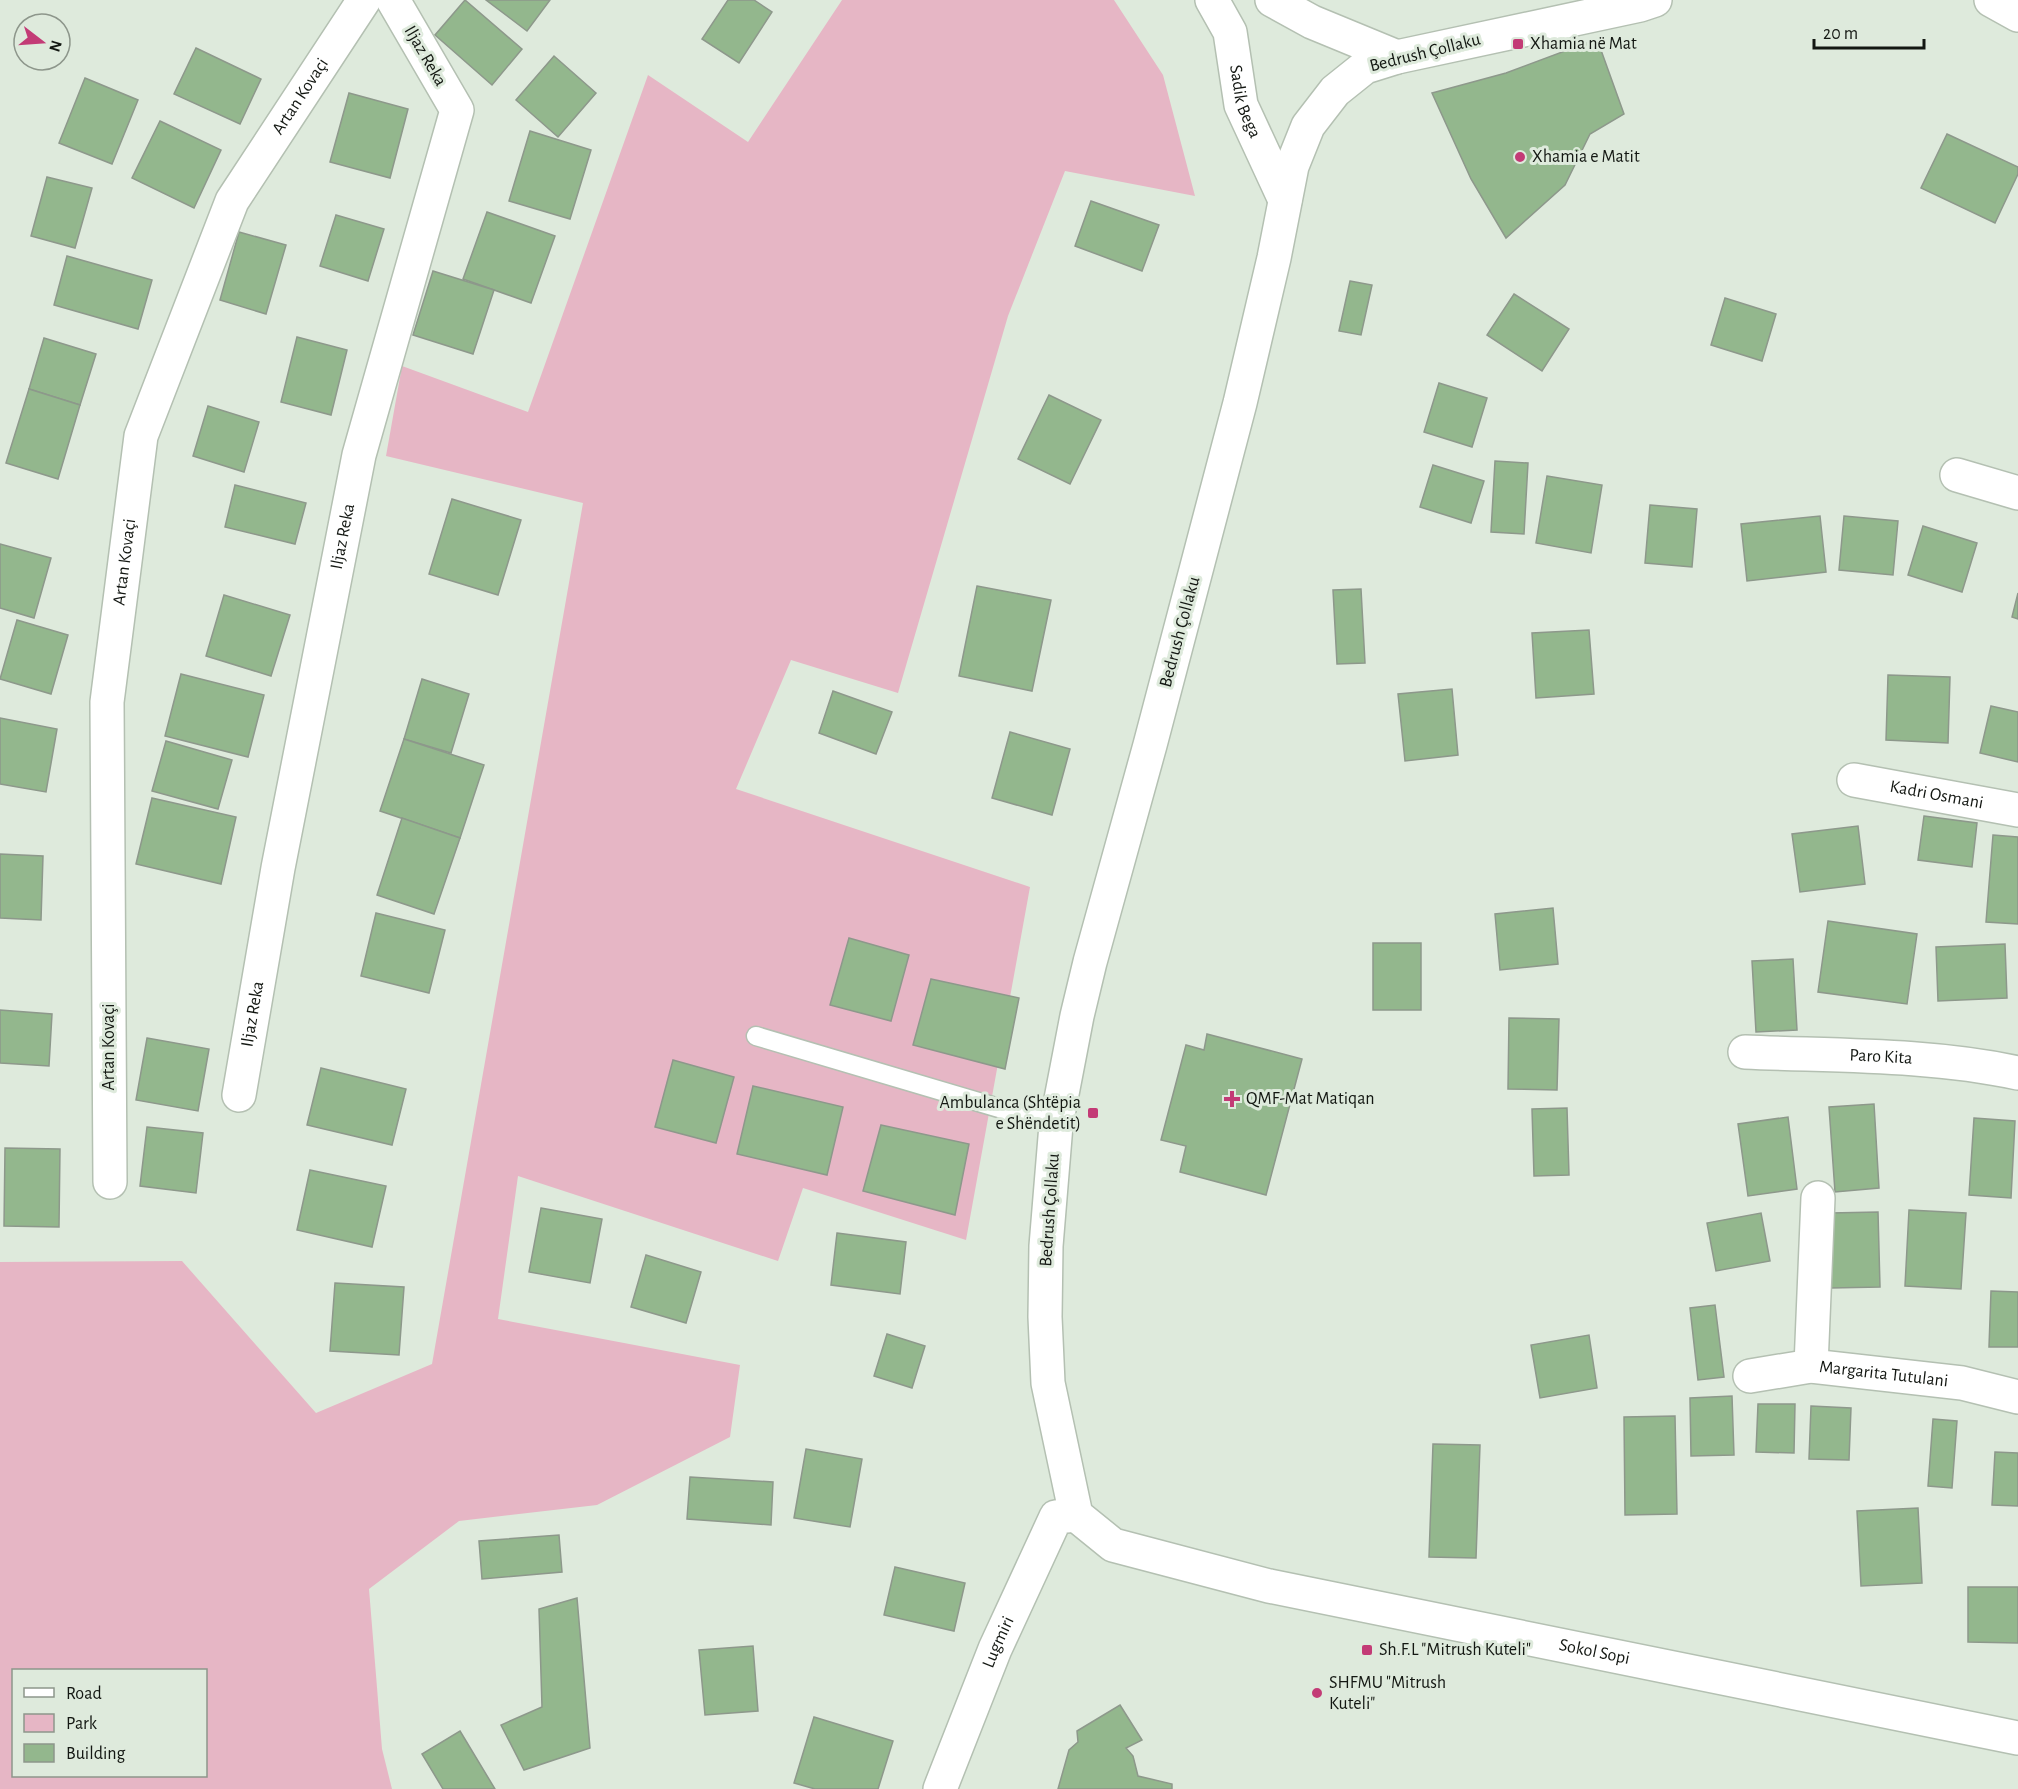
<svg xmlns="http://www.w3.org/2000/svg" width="2018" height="1789" font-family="'Alegreya Sans',sans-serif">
<rect width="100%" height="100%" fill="#deeadc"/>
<path fill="#e6b6c5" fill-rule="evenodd" d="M842,0H1114L1163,75L1195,196L1065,171L1008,316L898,693L791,660L736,789L1030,887L966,1240L803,1188L778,1261L518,1176L498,1319L740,1365L730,1437L597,1505L459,1521L369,1589L382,1749L392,1789H0V1262L182,1261L316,1413L432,1364L583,503L386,456L402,366L528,412L648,75L748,142ZM14,1670H206V1776H14Z"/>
<g fill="#93b78d" stroke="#8d988b" stroke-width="1.5">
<polygon points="465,0 522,49 492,85 435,35"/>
<polygon points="486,0 550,0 527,31"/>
<polygon points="728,0 754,0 772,12 739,63 702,39"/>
<polygon points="1597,39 1624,114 1590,134 1565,185 1506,238 1471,179 1432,93 1506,73"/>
<polygon points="196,48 261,79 240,124 174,94"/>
<polygon points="554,56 596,93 558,137 516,100"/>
<polygon points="85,78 138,100 112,164 59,143"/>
<polygon points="349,93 408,109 390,178 330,162"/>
<polygon points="160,121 221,150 194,208 132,178"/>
<polygon points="530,131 591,150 570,219 509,201"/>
<polygon points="1947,134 2018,167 2018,174 1995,223 1921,188"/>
<polygon points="47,177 92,188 75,248 31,236"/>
<polygon points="1091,201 1159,225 1142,271 1075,246"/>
<polygon points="487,212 555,236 531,303 463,279"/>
<polygon points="336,215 384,229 368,281 320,266"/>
<polygon points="239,232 286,245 266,314 220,300"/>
<polygon points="67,256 152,280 138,329 54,305"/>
<polygon points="433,271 494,290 473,354 413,335"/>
<polygon points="1350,281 1372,285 1361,335 1339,331"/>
<polygon points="1514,294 1569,329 1542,371 1487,335"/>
<polygon points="1725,298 1776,314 1762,361 1711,345"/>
<polygon points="297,337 347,350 331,415 281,402"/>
<polygon points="44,338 96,354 80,405 29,389"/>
<polygon points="1439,383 1487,398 1472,447 1424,432"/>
<polygon points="29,389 80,405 58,479 6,463"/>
<polygon points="1049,395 1101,420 1070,484 1018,459"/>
<polygon points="208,406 259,422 244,472 193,456"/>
<polygon points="1495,461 1528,463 1524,534 1491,532"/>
<polygon points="1433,465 1484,481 1471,523 1420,507"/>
<polygon points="1547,476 1602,485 1591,553 1536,543"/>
<polygon points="235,485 306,503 295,544 225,527"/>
<polygon points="452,499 521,520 498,595 429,574"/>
<polygon points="1650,505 1697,509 1692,567 1645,563"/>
<polygon points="1820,516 1826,572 1747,581 1741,524"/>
<polygon points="1844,516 1898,521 1893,575 1839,570"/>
<polygon points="1923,526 1977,543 1962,592 1908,575"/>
<polygon points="0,544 51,558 34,618 0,608"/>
<polygon points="977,586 1051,600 1032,691 959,676"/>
<polygon points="1361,589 1365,663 1337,664 1333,590"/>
<polygon points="2018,593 2018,619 2012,617"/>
<polygon points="224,595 290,615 271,676 206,656"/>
<polygon points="17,620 68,635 51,694 0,679"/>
<polygon points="1589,630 1594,694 1536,698 1532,633"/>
<polygon points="181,674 264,695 248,757 165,736"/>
<polygon points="1888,675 1950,677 1948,743 1886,740"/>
<polygon points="422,679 469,694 451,753 404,739"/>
<polygon points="1452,689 1458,755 1405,761 1398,694"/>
<polygon points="833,691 892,712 876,754 819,733"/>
<polygon points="1991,706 2018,712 2018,762 1980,753"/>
<polygon points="0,718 57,729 46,792 0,784"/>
<polygon points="1010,732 1070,749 1052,815 992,798"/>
<polygon points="404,739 484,765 460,838 380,811"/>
<polygon points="166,741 232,760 218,809 152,791"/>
<polygon points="152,798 236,817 221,884 136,864"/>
<polygon points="1924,816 1977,823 1972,867 1918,860"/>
<polygon points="402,818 460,838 434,914 377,895"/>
<polygon points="1858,826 1865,884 1800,892 1792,834"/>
<polygon points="1993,835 2018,837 2018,924 1986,922"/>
<polygon points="0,854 43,856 41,920 0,918"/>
<polygon points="1553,908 1558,964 1500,970 1495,914"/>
<polygon points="376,913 445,930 429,993 361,976"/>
<polygon points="1828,921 1917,934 1907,1004 1818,992"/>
<polygon points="849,938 909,955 891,1021 830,1005"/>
<rect x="1373" y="943" width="48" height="67"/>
<polygon points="2005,944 2007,998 1938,1001 1936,947"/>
<polygon points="1793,959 1797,1030 1756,1032 1752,961"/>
<polygon points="931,979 1019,998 1005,1069 913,1045"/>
<polygon points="0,1010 52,1014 49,1066 0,1063"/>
<polygon points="1509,1018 1559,1019 1557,1090 1508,1089"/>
<polygon points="1207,1034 1302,1059 1266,1195 1180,1172 1186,1146 1161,1140 1186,1045 1204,1050"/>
<polygon points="147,1038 209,1049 198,1111 136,1100"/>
<polygon points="673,1060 734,1077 716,1143 655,1127"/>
<polygon points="321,1068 406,1089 392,1145 307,1125"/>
<polygon points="753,1086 843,1107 827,1175 737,1154"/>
<polygon points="1874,1104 1879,1188 1835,1192 1829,1107"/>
<polygon points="1567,1108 1569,1175 1534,1176 1532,1109"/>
<polygon points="1788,1117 1797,1189 1748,1196 1738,1124"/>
<polygon points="1974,1118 2015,1121 2011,1198 1969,1195"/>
<polygon points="881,1125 969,1144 955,1215 863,1191"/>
<polygon points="147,1127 203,1133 196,1193 140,1186"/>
<polygon points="5,1148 60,1149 59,1227 4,1226"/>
<polygon points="310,1170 386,1186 372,1247 297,1230"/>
<polygon points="541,1208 602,1219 590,1283 529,1272"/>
<polygon points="1909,1210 1966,1213 1961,1289 1905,1286"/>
<polygon points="1878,1212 1880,1287 1831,1288 1830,1213"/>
<polygon points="1761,1213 1770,1261 1716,1271 1707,1223"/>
<polygon points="837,1233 906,1242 900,1294 831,1285"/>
<polygon points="646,1255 701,1272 686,1323 631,1307"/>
<polygon points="335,1283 404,1287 399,1355 330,1351"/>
<polygon points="1991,1291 2018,1292 2018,1347 1989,1347"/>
<polygon points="1715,1305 1724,1377 1698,1380 1690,1308"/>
<polygon points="887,1334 925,1346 912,1388 874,1376"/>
<polygon points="1589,1335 1597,1388 1540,1398 1531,1345"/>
<polygon points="1732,1396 1734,1455 1691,1456 1690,1398"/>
<polygon points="1758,1404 1795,1404 1794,1453 1756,1452"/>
<polygon points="1811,1406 1851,1408 1849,1460 1809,1459"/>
<polygon points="1675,1416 1677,1514 1625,1515 1624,1417"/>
<polygon points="1933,1419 1957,1421 1952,1488 1928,1486"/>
<polygon points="1433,1444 1480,1445 1476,1558 1429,1557"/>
<polygon points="806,1449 862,1459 850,1527 794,1518"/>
<polygon points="1995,1452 2018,1453 2018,1506 1992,1505"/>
<polygon points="690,1477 773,1482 771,1525 687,1519"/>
<polygon points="1918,1508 1922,1583 1861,1586 1857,1511"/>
<polygon points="559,1535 562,1572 482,1579 479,1541"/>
<polygon points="895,1567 965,1583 954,1631 884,1615"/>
<polygon points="1968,1587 2018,1587 2018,1643 1968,1642"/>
<polygon points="577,1598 590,1748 524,1770 501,1725 542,1707 539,1609"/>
<polygon points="753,1646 758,1711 705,1715 699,1650"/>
<polygon points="1120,1705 1142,1740 1126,1748 1133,1756 1138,1776 1172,1784 1172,1789 1058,1789 1069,1750 1078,1742 1077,1731"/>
<polygon points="814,1717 893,1741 878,1789 815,1789 794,1783"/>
<polygon points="460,1731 495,1789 443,1789 422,1754"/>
</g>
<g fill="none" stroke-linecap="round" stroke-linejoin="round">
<defs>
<polyline id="lane" points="756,1036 1056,1125"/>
<g id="street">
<path id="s1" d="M1212,0L1230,32L1241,105L1285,200"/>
<polyline points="1272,0 1312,22 1397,57"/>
<polyline points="1991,0 2018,15"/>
<polyline points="1957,475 2018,493"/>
<path id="s2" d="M1854,780L2018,810"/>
<path id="s3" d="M1745,1052C1835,1056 1929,1054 2018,1073"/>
<path id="s4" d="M239,1095L278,868L359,455L457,110L393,0"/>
<path id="s5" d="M110,1182L107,702L141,436L232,201L364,0"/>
<polyline points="1811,1366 1818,1198"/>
<path id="s6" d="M1750,1376L1811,1366L1962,1383L2018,1397"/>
<path id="s7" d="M940,1789L995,1649L1056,1517L1076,1515"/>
</g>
<g id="secondary">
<path id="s8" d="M1655,0L1640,5L1397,57L1365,67L1335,91L1308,126L1292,166L1274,258L1240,403L1150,745L1090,962L1077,1016L1056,1125L1046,1246L1045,1317L1048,1383L1076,1515L1113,1545L1269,1586L2018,1738"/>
</g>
</defs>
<use href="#lane" stroke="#b4c0b2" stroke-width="21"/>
<use href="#street" stroke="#b4c0b2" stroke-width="36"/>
<use href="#secondary" stroke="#b4c0b2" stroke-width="36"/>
<use href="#lane" stroke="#fff" stroke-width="18"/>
<use href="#street" stroke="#fff" stroke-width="33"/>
<use href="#secondary" stroke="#fff" stroke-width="33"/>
</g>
<g fill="#c33b76" stroke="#deeadc" stroke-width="2">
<rect x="1512" y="38" width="12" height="12" rx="3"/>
<circle cx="1520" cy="157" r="6"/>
<path d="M1229 1090h6v6h6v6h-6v6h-6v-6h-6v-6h6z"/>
<rect x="1087" y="1107" width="12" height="12" rx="3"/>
<rect x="1361" y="1644" width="12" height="12" rx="3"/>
<circle cx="1317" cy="1693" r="6"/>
</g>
<g text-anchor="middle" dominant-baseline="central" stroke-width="6" stroke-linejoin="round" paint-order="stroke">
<g font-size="18" fill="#131712" stroke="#deeadc" text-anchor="start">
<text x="1530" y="44">Xhamia në Mat</text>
<text x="1532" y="157">Xhamia e Matit</text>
<text x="1246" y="1099">QMF-Mat Matiqan</text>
<text x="1081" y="1103" text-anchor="end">Ambulanca (Shtëpia<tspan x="1081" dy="21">e Shëndetit)</tspan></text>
<text x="1379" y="1650">Sh.F.L "Mitrush Kuteli"</text>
<text x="1329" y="1683">SHFMU "Mitrush<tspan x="1329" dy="21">Kuteli"</tspan></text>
</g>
<g font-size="18" fill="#131712" stroke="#deeadc">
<text transform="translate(1425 53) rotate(-14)">Bedrush Çollaku</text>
<text transform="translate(425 56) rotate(60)">Iljaz Reka</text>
<text stroke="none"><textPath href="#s5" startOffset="1125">Artan Kovaçi</textPath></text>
<text stroke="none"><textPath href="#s1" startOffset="108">Sadik Bega</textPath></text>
<text stroke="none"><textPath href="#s4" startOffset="568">Iljaz Reka</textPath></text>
<text stroke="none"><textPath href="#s5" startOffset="621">Artan Kovaçi</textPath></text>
<text transform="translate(1180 632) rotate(-75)">Bedrush Çollaku</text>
<text stroke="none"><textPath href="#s2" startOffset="84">Kadri Osmani</textPath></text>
<text stroke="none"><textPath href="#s4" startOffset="82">Iljaz Reka</textPath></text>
<text transform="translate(109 1047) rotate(-90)">Artan Kovaçi</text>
<text stroke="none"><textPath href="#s3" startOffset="136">Paro Kita</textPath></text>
<text transform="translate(1050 1210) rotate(-86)">Bedrush Çollaku</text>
<text stroke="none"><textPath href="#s6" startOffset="135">Margarita Tutulani</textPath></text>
<text stroke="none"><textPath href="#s7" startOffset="158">Lugmiri</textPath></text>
<text stroke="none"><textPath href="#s8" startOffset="2346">Sokol Sopi</textPath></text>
</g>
</g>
<rect x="12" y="1669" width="195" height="108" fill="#deeadc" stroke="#8d968b" stroke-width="1.5"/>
<rect x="24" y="1688" width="30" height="9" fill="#ffffff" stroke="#8d968b" stroke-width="1.5"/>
<text x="66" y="1699" font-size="18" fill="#131712">Road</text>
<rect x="24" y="1714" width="30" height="18" fill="#e6b6c5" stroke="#8d968b" stroke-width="1.5"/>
<text x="66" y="1729" font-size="18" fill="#131712">Park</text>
<rect x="24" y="1744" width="30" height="18" fill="#93b78d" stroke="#8d968b" stroke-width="1.5"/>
<text x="66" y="1759" font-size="18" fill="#131712">Building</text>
<g transform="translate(42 42) rotate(107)"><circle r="28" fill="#deeadc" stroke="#8d968b" stroke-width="1.5"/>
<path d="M0-4.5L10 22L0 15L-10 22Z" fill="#c33b76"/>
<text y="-9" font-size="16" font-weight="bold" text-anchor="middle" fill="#131712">N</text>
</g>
<path d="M1814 39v9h110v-9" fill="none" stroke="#131712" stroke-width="3"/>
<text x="1823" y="39" font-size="18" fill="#131712" stroke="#deeadc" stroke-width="4.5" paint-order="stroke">20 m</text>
</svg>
